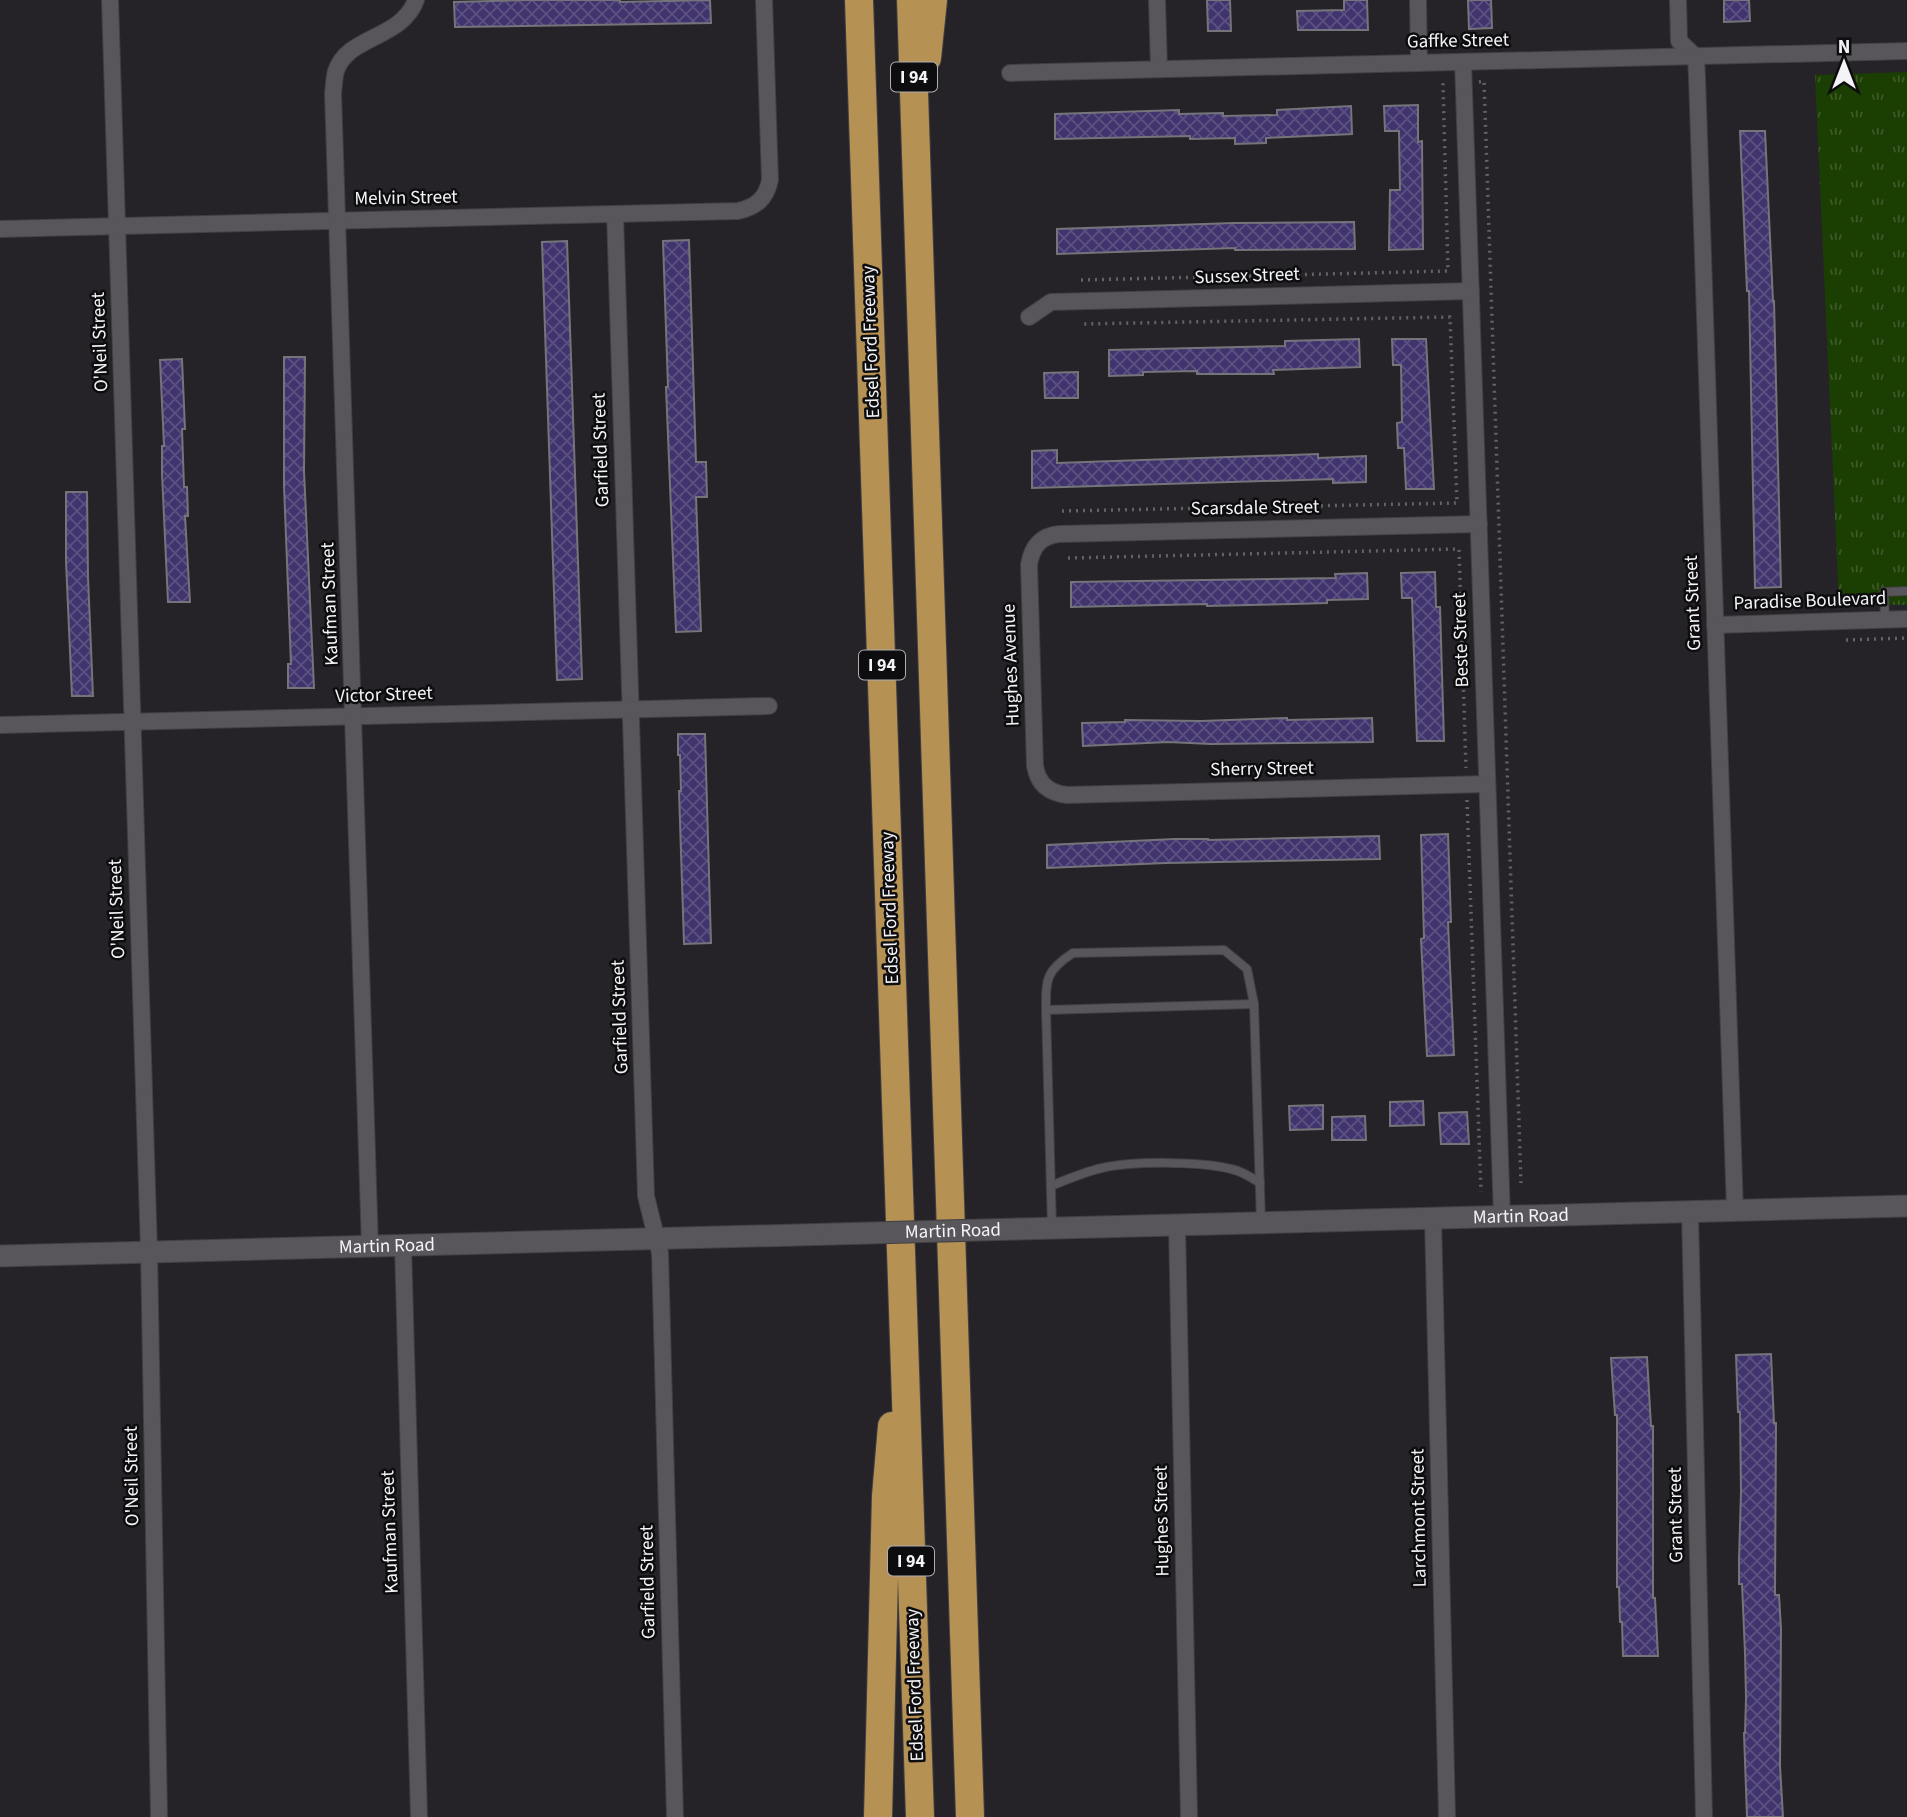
<svg xmlns="http://www.w3.org/2000/svg" width="1907" height="1817" font-family="'Source Sans 3',sans-serif">
<defs>
<pattern id="park-tufts" width="24" height="20" patternUnits="userSpaceOnUse" patternTransform="scale(1.75)"><rect width="24" height="20" fill="#1b3e03"/><path d="M3 7l-1-3M5 7V3M7 7l1-3M15 17l-1-3M17 17v-4M19 17l1-3" fill="none" stroke="#3d5a28"/></pattern>
<pattern id="building-cross-hatch" width="8" height="8" patternUnits="userSpaceOnUse" patternTransform="scale(1.75)"><rect width="8" height="8" fill="#41336d"/><path d="M0 0l8 8M0 8l8-8" fill="none" stroke="#5d5182"/></pattern>
</defs>
<rect width="100%" height="100%" fill="#252327"/>
<polygon fill="url(#park-tufts)" points="1907,72 1907,605 1839,604 1815,75"/>
<g fill="url(#building-cross-hatch)" stroke="#75747b" stroke-width="2">
<polygon points="529,0 620,0 620,2 710,0 711,23 455,27 454,2"/>
<polygon points="1207,0 1230,0 1231,31 1208,31"/>
<polygon points="1344,0 1367,0 1368,30 1298,30 1297,11 1344,10"/>
<polygon points="1468,0 1491,0 1492,28 1469,29"/>
<polygon points="1724,0 1749,0 1750,21 1724,22"/>
<polygon points="1418,105 1418,142 1422,141 1423,249 1389,250 1390,190 1400,190 1399,131 1385,131 1384,106"/>
<polygon points="1351,106 1352,134 1266,138 1266,143 1235,144 1235,138 1190,139 1190,136 1055,139 1055,114 1179,110 1179,114 1223,113 1223,116 1277,115 1277,110"/>
<polygon points="1740,131 1765,131 1773,301 1774,301 1781,587 1755,588 1749,291 1747,291"/>
<polygon points="1354,222 1355,249 1235,250 1235,248 1057,254 1057,229 1234,223"/>
<polygon points="689,240 696,462 706,462 707,497 696,497 701,631 676,632 666,387 668,387 663,241"/>
<polygon points="567,241 582,679 557,680 542,242"/>
<polygon points="1359,339 1360,367 1273,370 1274,374 1197,374 1197,371 1143,372 1143,375 1109,376 1109,350 1285,346 1285,341"/>
<polygon points="1392,339 1426,339 1434,489 1406,489 1404,448 1398,448 1397,423 1402,422 1401,365 1393,365"/>
<polygon points="284,357 305,357 304,471 314,688 288,688 288,664 291,664 284,486"/>
<polygon points="182,359 185,429 182,429 184,487 187,487 188,516 185,516 190,602 168,602 162,474 162,446 164,446 160,360"/>
<polygon points="1078,372 1078,398 1045,398 1044,373"/>
<polygon points="1057,450 1057,463 1318,454 1318,458 1366,456 1366,482 1333,483 1333,479 1032,488 1032,451"/>
<polygon points="66,492 87,492 88,577 93,696 72,696 66,562"/>
<polygon points="1435,572 1436,607 1440,607 1444,741 1417,741 1412,598 1402,598 1401,573"/>
<polygon points="1367,573 1368,599 1327,600 1327,603 1293,604 1207,606 1207,604 1071,607 1071,582 1336,578 1335,574"/>
<polygon points="1287,718 1287,720 1372,718 1373,742 1211,744 1168,742 1083,746 1082,723 1125,722 1125,720 1201,721"/>
<polygon points="678,734 705,734 711,943 684,944 679,791 681,791 680,755 678,755"/>
<polygon points="1448,834 1451,922 1448,922 1454,1055 1427,1056 1421,939 1424,938 1421,835"/>
<polygon points="1379,836 1380,859 1166,863 1047,868 1047,845 1175,839 1208,839 1208,840"/>
<polygon points="1423,1101 1424,1125 1390,1126 1390,1102"/>
<polygon points="1323,1105 1323,1129 1290,1130 1289,1106"/>
<polygon points="1467,1112 1469,1144 1441,1144 1439,1113"/>
<polygon points="1365,1116 1366,1140 1332,1140 1332,1117"/>
<polygon points="1771,1354 1774,1423 1776,1423 1775,1595 1779,1595 1781,1629 1780,1766 1783,1817 1747,1817 1744,1733 1745,1733 1746,1698 1745,1653 1742,1584 1739,1584 1739,1560 1741,1492 1740,1412 1738,1412 1736,1355"/>
<polygon points="1647,1357 1651,1426 1653,1426 1653,1598 1655,1598 1658,1656 1623,1656 1622,1622 1620,1622 1619,1587 1617,1587 1617,1415 1615,1415 1611,1358"/>
</g>
<g fill="none" stroke-linecap="round" stroke-linejoin="round">
<defs>
<g id="lane">
<polyline points="1885,620 1884,592 1907,591"/>
<path d="M1046,1010C1046,980 1045,971 1073,953L1224,950L1247,969L1254,1004"/>
<path d="M1051,1186C1068,1179 1084,1172 1102,1168C1134,1161 1199,1161 1231,1169C1241,1171 1251,1177 1260,1183"/>
<polyline points="1052,1228 1046,1010 1254,1004 1261,1222"/>
</g>
<g id="street">
<polyline points="110,0 149,1251 159,1817"/>
<polyline points="1157,0 1159,69"/>
<polyline points="1418,0 1419,63"/>
<polyline points="1678,0 1679,41 1696,57 1697,77 1735,1211"/>
<polyline points="1463,62 1502,1217"/>
<polyline points="1010,73 1907,51"/>
<polyline points="615,214 646,1196 660,1253 675,1817"/>
<path d="M0,229L738,211C756,207 766,199 770,180L764,0"/>
<polyline points="1029,317 1051,302 1471,291"/>
<path d="M1479,524L1059,534C1041,536 1032,546 1029,565L1035,766C1038,784 1049,793 1067,795L1487,784"/>
<polyline points="1715,625 1907,619"/>
<polyline points="0,725 769,706"/>
<polyline points="1690,1213 1704,1817"/>
<polyline points="1433,1218 1447,1817"/>
<polyline points="1177,1225 1189,1817"/>
<polyline points="403,1246 419,1817"/>
<path d="M370,1247L333,93C334,86 334,78 336,71C348,35 401,40 416,0"/>
</g>
<g id="secondary">
<path id="s1" d="M1019,1229L1907,1206"/>
<path id="s2" d="M0,1256L834,1234"/>
</g>
<g id="highway">
<polyline points="859,0 920,1817"/>
<polyline points="911,0 970,1817"/>
<polyline points="927,58 933,0"/>
<polyline points="878,1817 886,1496 892,1426"/>
</g>
</defs>
<use href="#lane" stroke="#413f43" stroke-width="10"/>
<use href="#street" stroke="#413f43" stroke-width="18"/>
<use href="#secondary" stroke="#413f43" stroke-width="23"/>
<use href="#highway" stroke="#413f43" stroke-width="30"/>
<g stroke="#646266" stroke-width="3.5" stroke-dasharray="2 5" stroke-linecap="butt">
<polyline points="1479,82 1484,81 1521,1183"/>
<polyline points="1081,280 1448,271 1443,83"/>
<polyline points="1062,511 1457,503 1450,317 1081,324"/>
<polyline points="1068,558 1459,549 1466,768"/>
<polyline points="1846,640 1907,638"/>
<polyline points="1467,800 1481,1192"/>
</g>
<use href="#lane" stroke="#58565b" stroke-width="8"/>
<use href="#street" stroke="#58565b" stroke-width="16"/>
<use href="#secondary" stroke="#58565b" stroke-width="21"/>
<use href="#highway" stroke="#b59154" stroke-width="28"/>
<defs>
<g id="secondary-bridge">
<path id="s3" d="M834,1234L1019,1229"/>
</g>
</defs>
<use href="#secondary-bridge" stroke="#413f43" stroke-width="23" stroke-linecap="butt"/>
<use href="#secondary-bridge" stroke="#58565b" stroke-width="21"/>
</g>
<g text-anchor="middle" dominant-baseline="central" stroke-width="5" stroke-linejoin="round" paint-order="stroke">
<g fill="#0d0c0f" stroke="#afaeb1" stroke-width="2">
<rect x="891" y="62.5" width="46" height="29" rx="5"/>
<rect x="859" y="650.5" width="46" height="29" rx="5"/>
<rect x="888" y="1546.5" width="46" height="29" rx="5"/>
</g>
<g font-size="18" font-weight="bold" fill="#f4f3f6">
<text x="914" y="77">I 94</text>
<text x="882" y="665">I 94</text>
<text x="911" y="1561">I 94</text>
</g>
<g font-size="19" fill="#f4f3f6" stroke="#0d0c0f">
<text transform="translate(1458 41) rotate(-1)">Gaffke Street</text>
<text transform="translate(406 198) rotate(-1)">Melvin Street</text>
<text transform="translate(1247 276) rotate(-2)">Sussex Street</text>
<text transform="translate(100 342) rotate(-92)">O'Neil Street</text>
<text transform="translate(871 342) rotate(-92)">Edsel Ford Freeway</text>
<text transform="translate(601 450) rotate(-92)">Garfield Street</text>
<text transform="translate(1255 508) rotate(-1)">Scarsdale Street</text>
<text transform="translate(1810 601) rotate(-2)">Paradise Boulevard</text>
<text transform="translate(1693 603) rotate(-92)">Grant Street</text>
<text transform="translate(330 604) rotate(-92)">Kaufman Street</text>
<text transform="translate(1461 640) rotate(-92)">Beste Street</text>
<text transform="translate(1011 665) rotate(-92)">Hughes Avenue</text>
<text transform="translate(384 695) rotate(-2)">Victor Street</text>
<text transform="translate(1262 769) rotate(-1)">Sherry Street</text>
<text transform="translate(890 908) rotate(-92)">Edsel Ford Freeway</text>
<text transform="translate(117 909) rotate(-92)">O'Neil Street</text>
<text transform="translate(620 1017) rotate(-92)">Garfield Street</text>
<text stroke="none"><textPath href="#s1" startOffset="502">Martin Road</textPath></text>
<text stroke="none"><textPath href="#s3" startOffset="119">Martin Road</textPath></text>
<text stroke="none"><textPath href="#s2" startOffset="387">Martin Road</textPath></text>
<text transform="translate(132 1476) rotate(-91)">O'Neil Street</text>
<text transform="translate(1676 1515) rotate(-91)">Grant Street</text>
<text transform="translate(1419 1518) rotate(-91)">Larchmont Street</text>
<text transform="translate(1162 1521) rotate(-91)">Hughes Street</text>
<text transform="translate(390 1532) rotate(-92)">Kaufman Street</text>
<text transform="translate(648 1582) rotate(-91)">Garfield Street</text>
<text transform="translate(915 1685) rotate(-92)">Edsel Ford Freeway</text>
</g>
</g>
<g transform="translate(1844 63)" stroke="#0d0c0f" stroke-width="5" paint-order="stroke">
<path d="M0-5L12 26L0 18L-12 26Z" fill="#f4f3f6"/>
<text y="-10" font-size="19" font-weight="bold" text-anchor="middle" fill="#f4f3f6">N</text>
</g>
</svg>
